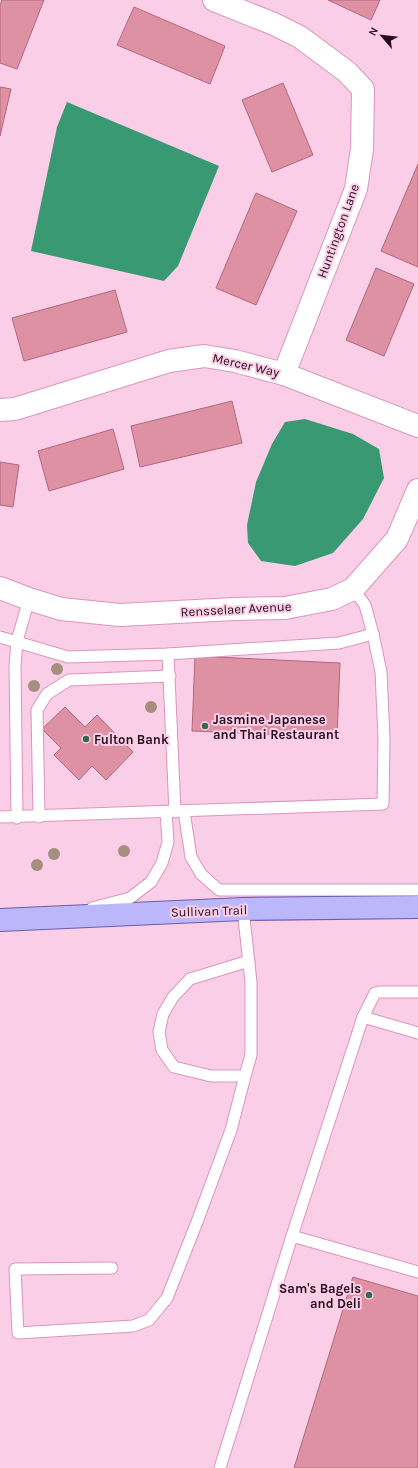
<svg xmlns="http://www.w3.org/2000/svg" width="418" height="1468" font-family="Karla,sans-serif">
<rect width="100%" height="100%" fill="#facee7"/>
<g fill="#389973">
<polygon points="67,102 219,166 178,266 164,281 31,251 57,127"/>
<polygon points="305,419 353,434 379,449 384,478 363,519 333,553 295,566 261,561 248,543 247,525 256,482 272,444 285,422"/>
</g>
<g fill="#df91a4" stroke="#b2687b">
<polygon points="2,0 44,0 17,69 0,63 0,5"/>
<polygon points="328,0 380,0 371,20"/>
<polygon points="134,7 225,46 210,84 117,45"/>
<polygon points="283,83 313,155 272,172 242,100"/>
<polygon points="0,87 11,89 0,136"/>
<polygon points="418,164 418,267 381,251"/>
<polygon points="256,193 297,211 256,305 216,288"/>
<polygon points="376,268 414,284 384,356 346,340"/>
<polygon points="115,290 127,332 24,361 12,318"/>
<polygon points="232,401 242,443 140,467 131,426"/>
<polygon points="113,429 124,469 49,491 38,451"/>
<polygon points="0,462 19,465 13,507 0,505"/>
<polygon points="195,656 340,663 337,737 192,731"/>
<polygon points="65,707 85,727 97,715 133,752 106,780 92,766 79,780 54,755 61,748 42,729"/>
<polygon points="353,1277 418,1296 418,1468 294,1468"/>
</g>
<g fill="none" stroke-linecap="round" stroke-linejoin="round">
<defs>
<g id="service">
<polyline points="0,637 68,657 168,654 339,643 373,634"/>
<polyline points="168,654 175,812"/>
<polyline points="184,811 191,857 201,874 219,890 418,890"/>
<polyline points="0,817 383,804 384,738 381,672 373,634 365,605 353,589"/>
<polyline points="39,817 37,710 47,694 69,680 170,676"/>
<polyline points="17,818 15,666 17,641 29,599"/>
<polyline points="92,908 130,898 151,882 162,863 168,842 166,812"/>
<polyline points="363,1017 375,993 379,992 418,992"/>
<polyline points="418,1033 363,1017 292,1236 418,1272"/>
<polyline points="245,1076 211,1076 174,1067 162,1050 159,1032 163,1014 173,997 190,979 249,961"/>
<polyline points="112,1268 15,1269 18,1333 133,1326 149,1320 167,1298 197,1222 231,1130 245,1076 251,1055 251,982 243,909"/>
<polyline points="220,1468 292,1236"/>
</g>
<g id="minor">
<polyline points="214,0 274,24 300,37 347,72 363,89 362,149 356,189 284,374"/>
<polyline points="0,410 15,409 169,361 204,356 235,361 284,374 418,426"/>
<polyline points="0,588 29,599 61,609 120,615 234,609 285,608 332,599 353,589 397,539 418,490"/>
</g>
<polyline id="primary" points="0,920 243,909 418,907"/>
</defs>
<use href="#service" stroke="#da96be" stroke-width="13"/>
<use href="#minor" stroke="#da96be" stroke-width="24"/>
<use href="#primary" stroke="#6a5caa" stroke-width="24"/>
<use href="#service" stroke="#fff" stroke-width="11"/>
<use href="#minor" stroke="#fff" stroke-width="22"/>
<use href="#primary" stroke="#bbb7fa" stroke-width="22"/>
</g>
<g fill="#a48e7f">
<circle cx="57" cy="669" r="6"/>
<circle cx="34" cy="686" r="6"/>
<circle cx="151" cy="707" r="6"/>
<circle cx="124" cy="851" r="6"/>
<circle cx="54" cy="854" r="6"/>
<circle cx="37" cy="865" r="6"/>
</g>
<g fill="#326a53" stroke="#facee7" stroke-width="1.5">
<circle cx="205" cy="726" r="4"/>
<circle cx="86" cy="739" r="4"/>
<circle cx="369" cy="1295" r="4"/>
</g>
<g text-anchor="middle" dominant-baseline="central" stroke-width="4" stroke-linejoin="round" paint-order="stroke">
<g font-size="13" fill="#260d1c" stroke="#facee7">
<text transform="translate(338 231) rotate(-70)">Huntington Lane</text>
<text transform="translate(246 365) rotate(13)">Mercer Way</text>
<text transform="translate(236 609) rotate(-3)">Rensselaer Avenue</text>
<text transform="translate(209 911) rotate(-2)">Sullivan Trail</text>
</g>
<g font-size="13" font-weight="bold" fill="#260d1c" stroke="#facee7" text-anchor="start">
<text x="213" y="719">Jasmine Japanese<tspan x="213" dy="15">and Thai Restaurant</tspan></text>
<text x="94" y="739">Fulton Bank</text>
<text x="361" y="1288" text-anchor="end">Sam's Bagels<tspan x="361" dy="15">and Deli</tspan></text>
</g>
</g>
<g transform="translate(382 36) rotate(298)" stroke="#facee7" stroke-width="3" paint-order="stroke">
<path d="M0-3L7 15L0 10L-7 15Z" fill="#260d1c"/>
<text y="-6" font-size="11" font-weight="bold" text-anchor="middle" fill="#260d1c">N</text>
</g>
</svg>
